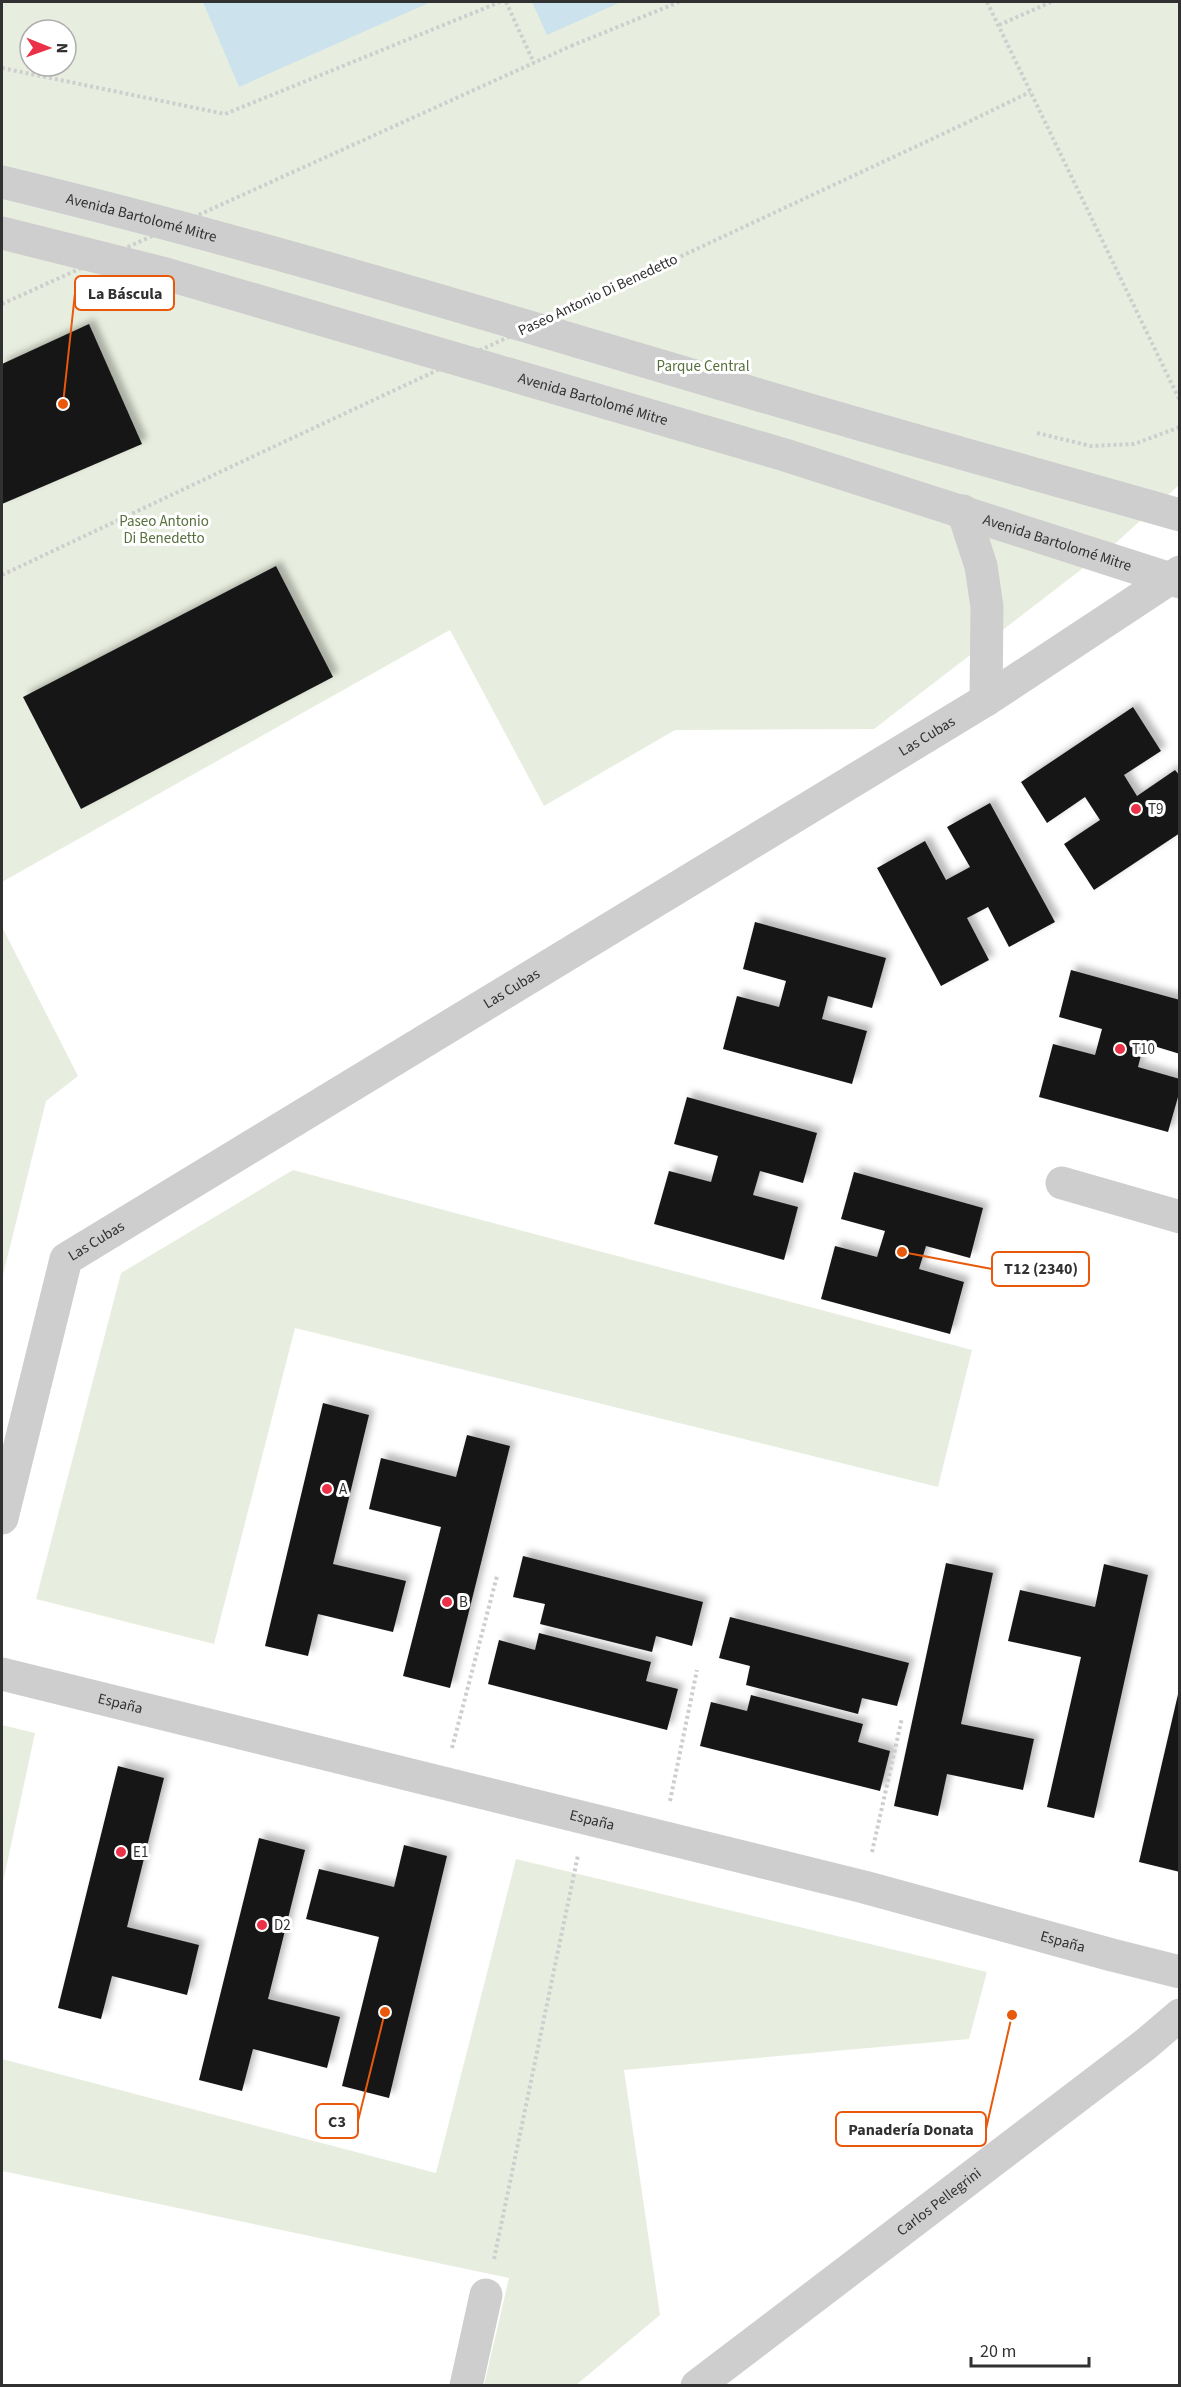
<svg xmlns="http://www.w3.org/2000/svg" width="1181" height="2387" font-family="'Source Sans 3',sans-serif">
<defs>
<filter id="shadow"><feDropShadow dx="5.5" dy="-5.5" stdDeviation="3" flood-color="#0004"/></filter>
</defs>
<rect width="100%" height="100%" fill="#fff"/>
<g fill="#e8eedf" fill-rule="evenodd">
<path d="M2,2H1179V485L1117,542L874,729L675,730L544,806L450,630L2,882ZM30,30H66V66H30Z"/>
<polygon points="2,927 78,1076 46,1101 2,1279"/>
<polygon points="293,1170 972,1350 938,1487 295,1328 214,1644 36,1599 121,1273"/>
<polygon points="2,1725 35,1733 2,1887"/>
<polygon points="516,1859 987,1972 969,2039 624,2070 660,2315 576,2385 484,2385 509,2278 2,2171 2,2059 436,2173"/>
</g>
<g fill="#cce3ee">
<polygon points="203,2 431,2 239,87"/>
<polygon points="532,2 621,2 547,35"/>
</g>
<g fill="#181818" filter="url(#shadow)">
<polygon points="89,324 142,444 2,504 2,364"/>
<polygon points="276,566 333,677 81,809 23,697"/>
<polygon points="1133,707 1161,751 1124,775 1137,796 1175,770 1180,776 1180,833 1094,890 1064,844 1100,820 1085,797 1047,823 1021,782"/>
<polygon points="990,803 1055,922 1009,947 988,907 967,918 989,960 941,986 877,868 925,841 946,880 970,867 947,827"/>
<polygon points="755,922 886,958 872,1008 828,996 822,1019 867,1031 852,1084 723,1049 737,996 779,1007 786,981 743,969"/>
<polygon points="1071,970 1180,1000 1180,1054 1144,1043 1138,1067 1180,1079 1180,1090 1168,1132 1039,1097 1053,1044 1095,1055 1102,1029 1059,1017"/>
<polygon points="687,1097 817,1133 803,1183 760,1171 753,1195 798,1207 784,1260 654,1224 669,1171 711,1182 718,1156 674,1144"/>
<polygon points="854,1172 983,1208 970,1258 926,1246 919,1269 964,1282 950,1334 821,1299 835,1246 877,1257 885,1231 841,1219"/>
<polygon points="323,1403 369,1415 333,1564 406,1581 393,1632 318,1614 308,1656 265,1646"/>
<polygon points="467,1435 510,1446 450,1688 403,1676 441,1527 369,1509 381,1458 456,1477"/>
<polygon points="523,1556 703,1602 692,1646 656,1636 652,1652 540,1624 545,1604 513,1597"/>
<polygon points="946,1563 993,1573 961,1724 1034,1739 1023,1790 947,1774 938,1816 894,1806"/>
<polygon points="1104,1564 1148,1575 1094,1818 1047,1807 1081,1657 1008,1641 1020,1590 1095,1607"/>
<polygon points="730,1617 909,1663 897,1706 862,1698 858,1714 746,1685 750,1666 719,1658"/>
<polygon points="539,1633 651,1662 646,1681 678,1689 667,1730 488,1684 499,1640 535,1650"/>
<polygon points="1179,1690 1180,1691 1180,1872 1139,1862"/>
<polygon points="751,1695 863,1724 858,1742 890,1751 880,1791 700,1746 711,1702 747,1711"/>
<polygon points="118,1766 164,1778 127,1927 199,1945 187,1995 112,1976 101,2019 58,2008"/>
<polygon points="259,1838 305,1850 268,1999 340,2017 327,2068 253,2049 242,2091 199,2080"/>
<polygon points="404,1845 447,1856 389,2098 342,2086 379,1937 306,1919 319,1869 394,1887"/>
</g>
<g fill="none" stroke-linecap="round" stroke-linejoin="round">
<g stroke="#cecece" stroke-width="4" stroke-dasharray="3 3" stroke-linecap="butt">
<polyline points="506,2 534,63"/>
<polyline points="987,2 1180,401"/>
<polyline points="999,25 1051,2"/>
<polyline points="571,46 679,2"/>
<polyline points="2,68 225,114 500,2"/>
<polyline points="964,124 1030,92"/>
<polyline points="1037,433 1091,446 1134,444 1180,427"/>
<polyline points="2,575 273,447"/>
<polyline points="452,1748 497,1576"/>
<polyline points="670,1801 697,1670"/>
<polyline points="872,1852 902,1718"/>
<polyline points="494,2259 578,1855"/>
</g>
<g stroke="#cecece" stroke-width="33">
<path id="s1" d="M2,182C265,245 523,326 783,402C915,441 1047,477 1180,515"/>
<path id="s2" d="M2,233L166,274L785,455L1180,582"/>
<polyline points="963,511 981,566 987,607 986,700"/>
<polyline points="1062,1183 1180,1217"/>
<path id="s3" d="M2,1518L66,1259L986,700L1180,572"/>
<path id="s4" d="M2,1674L864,1887L1112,1955L1180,1972"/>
<polyline points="466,2386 486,2295"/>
<path id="s5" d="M697,2386L1146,2044L1180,2015"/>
</g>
<g stroke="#cecece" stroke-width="4" stroke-dasharray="3 3" stroke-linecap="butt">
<polyline points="2,304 571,46"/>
<polyline points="273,447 964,124"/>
</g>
</g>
<g fill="#eb3148" stroke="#fff" stroke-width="2">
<circle cx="1136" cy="809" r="6"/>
<circle cx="1120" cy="1049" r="6"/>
<circle cx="327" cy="1489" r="6"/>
<circle cx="447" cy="1602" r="6"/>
<circle cx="121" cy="1852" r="6"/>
<circle cx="262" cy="1925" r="6"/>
</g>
<g text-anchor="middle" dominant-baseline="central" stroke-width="6" stroke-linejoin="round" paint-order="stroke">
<g font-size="15" fill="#313131" stroke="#fff">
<text stroke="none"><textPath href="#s1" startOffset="144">Avenida Bartolomé Mitre</textPath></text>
<text transform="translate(598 295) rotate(-25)">Paseo Antonio Di Benedetto</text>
<text stroke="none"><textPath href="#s2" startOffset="614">Avenida Bartolomé Mitre</textPath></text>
<text stroke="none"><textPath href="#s2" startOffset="1100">Avenida Bartolomé Mitre</textPath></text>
<text stroke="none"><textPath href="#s3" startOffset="1274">Las Cubas</textPath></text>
<text stroke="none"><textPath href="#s3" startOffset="788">Las Cubas</textPath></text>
<text stroke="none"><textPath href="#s3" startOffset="302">Las Cubas</textPath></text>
<text stroke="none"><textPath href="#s4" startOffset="122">España</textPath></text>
<text stroke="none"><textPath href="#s4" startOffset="608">España</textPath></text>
<text stroke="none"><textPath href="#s4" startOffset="1094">España</textPath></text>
<text stroke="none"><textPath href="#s5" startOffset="304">Carlos Pellegrini</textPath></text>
</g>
<g font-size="15" fill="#576f3c" stroke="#fff">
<text x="703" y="366">Parque Central</text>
<text x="164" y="521">Paseo Antonio<tspan x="164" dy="17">Di Benedetto</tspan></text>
</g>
<g font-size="15" fill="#313131" stroke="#fff" text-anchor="start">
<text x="1148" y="809">T9</text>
<text x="1132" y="1049">T10</text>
<text x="339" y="1489">A</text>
<text x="459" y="1602">B</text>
<text x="133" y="1852">E1</text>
<text x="274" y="1925">D2</text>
</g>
</g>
<path fill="none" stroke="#e8590c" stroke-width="2" d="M63 404L75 293M902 1252L992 1269M385 2012L358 2121M1012 2015L986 2129"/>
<g fill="#e8590c" stroke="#fff" stroke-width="2">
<circle cx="63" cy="404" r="6"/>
<circle cx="902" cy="1252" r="6"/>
<circle cx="385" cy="2012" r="6"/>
<circle cx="1012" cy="2015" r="6"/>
</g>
<g fill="#fff" stroke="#e8590c" stroke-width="2">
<rect x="75" y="276" width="99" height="34" rx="6"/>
<rect x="992" y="1252" width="97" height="34" rx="6"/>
<rect x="316" y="2104" width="42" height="34" rx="6"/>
<rect x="836" y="2112" width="150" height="34" rx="6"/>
</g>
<g font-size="16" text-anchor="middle" font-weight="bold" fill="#313131">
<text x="125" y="299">La Báscula</text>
<text x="1041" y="1274">T12 (2340)</text>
<text x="337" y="2127">C3</text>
<text x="911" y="2135">Panadería Donata</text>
</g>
<rect width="1181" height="2387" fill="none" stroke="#313131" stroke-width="6"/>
<g transform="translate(48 48) rotate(91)"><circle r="28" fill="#ffffff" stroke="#adadad" stroke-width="1.5"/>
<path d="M0-4.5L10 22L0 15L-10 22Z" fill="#eb3148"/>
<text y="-9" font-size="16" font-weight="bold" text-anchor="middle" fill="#313131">N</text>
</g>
<path d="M971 2357v9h118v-9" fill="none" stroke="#313131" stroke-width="3"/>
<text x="980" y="2357" font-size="18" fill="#313131" stroke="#ffffff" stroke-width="4.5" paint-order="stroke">20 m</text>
</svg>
